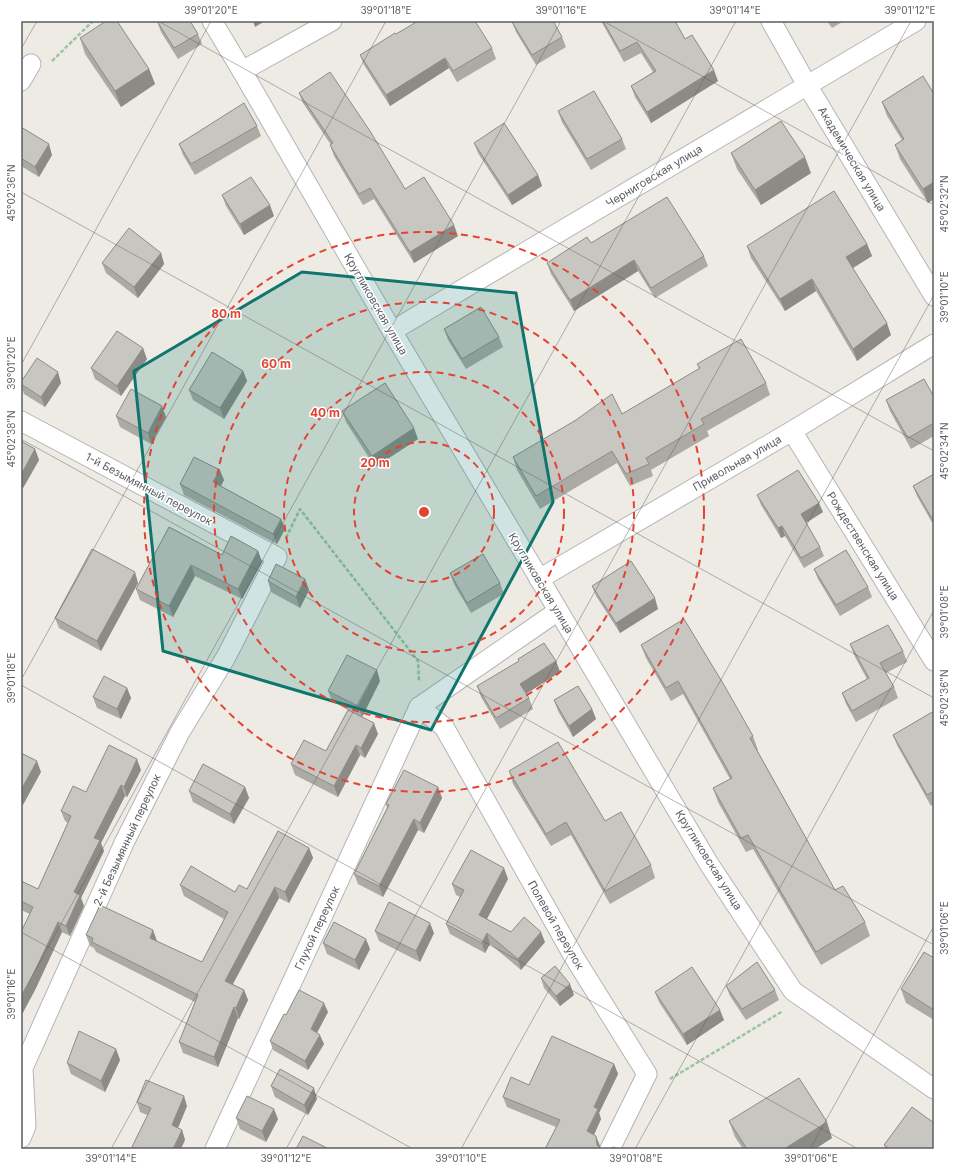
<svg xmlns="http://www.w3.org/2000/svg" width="955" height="1170" font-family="Inter,sans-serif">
<rect width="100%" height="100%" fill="#edebe3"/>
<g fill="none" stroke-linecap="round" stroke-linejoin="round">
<defs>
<g id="street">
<polyline points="212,21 242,71 392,331 709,864 793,991 934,1089"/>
<polyline points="771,21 807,85 934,296"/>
<polyline points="242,71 332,21"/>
<polyline points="21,81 31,64"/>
<polyline points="392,331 916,21"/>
<polyline points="21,421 277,557 226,657 180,732 125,841 23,1068 26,1126 21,1138"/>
<polyline points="792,431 934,661"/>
<polyline points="539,579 792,431 934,344"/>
<polyline points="419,707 444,727 574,957 647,1074 610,1149"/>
<polyline points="419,707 558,611"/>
<polyline points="215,1149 419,707"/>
</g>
</defs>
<use href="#street" stroke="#b3b5ba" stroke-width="21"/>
<g stroke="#9ac4a6" stroke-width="2.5" stroke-dasharray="4 2" stroke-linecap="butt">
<polyline points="52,61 93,21"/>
<polyline points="286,538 300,509 418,661 419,681"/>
<polyline points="670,1079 783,1011"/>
</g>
<use href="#street" stroke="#fff" stroke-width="19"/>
</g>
<g fill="#acaaa5">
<polygon points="157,21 198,34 202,44 178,59 161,32"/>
<polygon points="601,21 675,21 685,39 718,81 651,123 635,97 631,86 653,72 641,53 624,62"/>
<polygon points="827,21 844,21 832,28"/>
<polygon points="512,22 562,37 566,47 536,65 516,32"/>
<polygon points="396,34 492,48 496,59 457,82 449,68 390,106 364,65 360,55"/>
<polygon points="80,38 149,69 155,84 121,107 85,54"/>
<polygon points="299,93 405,189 458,236 414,263 374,199 363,205 334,156 330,145 331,145 303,103"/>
<polygon points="934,94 934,199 928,203 900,159 895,145 902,140 887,116 882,102"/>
<polygon points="558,111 622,139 626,149 591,170 562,122"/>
<polygon points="257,126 261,136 195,175 183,155 179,144"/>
<polygon points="21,127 52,155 39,177 21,166"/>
<polygon points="474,143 538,175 542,186 512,205 478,153"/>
<polygon points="731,153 811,173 761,205 737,169"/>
<polygon points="222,195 274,216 244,235 226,206"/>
<polygon points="591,243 704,256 708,266 655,298 638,271 574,311 551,274 547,263"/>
<polygon points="867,244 872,256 853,268 891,335 857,361 816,291 785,311 751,258 747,246"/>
<polygon points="161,253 164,264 138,298 106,273 102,263"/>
<polygon points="444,329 499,337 503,347 466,369 448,340"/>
<polygon points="147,359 121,396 95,379 91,368"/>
<polygon points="697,364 766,383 770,395 707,431 709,436 651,470 653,476 630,486 617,463 540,509 517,470 513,457 622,414 699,369"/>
<polygon points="243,371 247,381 224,419 193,400 189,390"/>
<polygon points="21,382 61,383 45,407 24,394 21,385"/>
<polygon points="934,397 934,436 911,449 890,411 886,400"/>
<polygon points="342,411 418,439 375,467 346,422"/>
<polygon points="116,416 166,417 151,444 120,427"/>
<polygon points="21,441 35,449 39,460 23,488 21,487"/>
<polygon points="934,474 934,526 917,496 913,486"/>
<polygon points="224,480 221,486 281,519 285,529 277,544 184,495 180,484"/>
<polygon points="757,495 823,512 806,523 820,547 824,556 804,568 785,536 781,538 761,505"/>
<polygon points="169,527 222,555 258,551 262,562 242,599 195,576 173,617 140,600 136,589"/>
<polygon points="814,569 868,587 872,597 840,616 818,579"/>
<polygon points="450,573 500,583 504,594 471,613 454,584"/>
<polygon points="305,579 309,590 300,608 271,592 268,581"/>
<polygon points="138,583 101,651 59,628 55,618"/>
<polygon points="592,586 658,609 620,633 596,596"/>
<polygon points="850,644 903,651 907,662 886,673 894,687 898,698 856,722 846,704 842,693 867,679 854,655"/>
<polygon points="641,645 753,736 758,750 757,750 835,890 865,922 870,936 821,965 753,849 746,852 718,802 713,788 730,779 683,694 671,701 646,658"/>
<polygon points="556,661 560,672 526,694 529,698 533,709 500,729 481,697 477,686"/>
<polygon points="380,681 362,717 378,734 365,758 360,755 338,797 295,775 291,764 326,751 348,710 332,701 328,691"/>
<polygon points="127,688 131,698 121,719 97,708 93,697"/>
<polygon points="554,700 592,709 596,719 573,737 558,711"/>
<polygon points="934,711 934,804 931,806 897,745 893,735"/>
<polygon points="141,770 127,797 125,796 101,843 104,851 81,898 84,906 70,936 62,932 35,990 21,1016 21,932 30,914 21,910 21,881 38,889 68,823 65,821 61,811 86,792"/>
<polygon points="509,771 605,821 651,865 655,878 610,904 571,835 551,846 513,784"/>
<polygon points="245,787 249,798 234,824 193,802 189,791"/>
<polygon points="438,787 442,798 424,833 418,830 383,897 358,884 354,874 387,808 386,804"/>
<polygon points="309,848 313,858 289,903 279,898 233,984 244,990 248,1000 239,1019 238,1018 218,1067 183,1053 179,1042 195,1002 96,952 94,948 90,946 86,935 157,941 202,962 224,919 184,896 180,885 235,892 247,889"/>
<polygon points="508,879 487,919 511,932 545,942 521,970 490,944 485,953 450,934 446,924 460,897 456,895 452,884"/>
<polygon points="375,931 434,933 420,962 379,941"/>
<polygon points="323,943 370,949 359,970 327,954"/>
<polygon points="934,958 934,1020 906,1003 901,989"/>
<polygon points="541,978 574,995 560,1006 544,988"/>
<polygon points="726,986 775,990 779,1000 746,1020 730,996"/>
<polygon points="655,992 724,1020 687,1045 659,1002"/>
<polygon points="328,1012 317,1033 324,1044 308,1070 273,1050 270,1041 286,1015"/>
<polygon points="116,1049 120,1060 105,1092 71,1074 67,1063"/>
<polygon points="614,1064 618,1074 599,1113 601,1119 594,1135 601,1149 545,1149 556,1127 507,1107 503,1097 529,1085"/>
<polygon points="271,1086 317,1099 308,1115 275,1097"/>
<polygon points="137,1102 187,1106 178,1128 182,1130 185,1140 147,1115 140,1112"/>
<polygon points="236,1118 278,1119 266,1142 240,1129"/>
<polygon points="729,1121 832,1138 815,1149 743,1149 735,1137"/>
<polygon points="884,1145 934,1149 886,1149"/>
</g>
<g fill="#8c8b86">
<polygon points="253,21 265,21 255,27"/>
<polygon points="445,58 449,68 390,106 386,95"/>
<polygon points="149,69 155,84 121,107 115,91"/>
<polygon points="714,70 718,81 651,123 647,112"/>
<polygon points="49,144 52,155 39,177 35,167"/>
<polygon points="805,157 811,173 761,205 755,190"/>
<polygon points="538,175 542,186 512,205 508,195"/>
<polygon points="934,182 934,199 928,203 923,189"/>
<polygon points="270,205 274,216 244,235 240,224"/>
<polygon points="454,225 458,236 414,263 410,252"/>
<polygon points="867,244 872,256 851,269 846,257"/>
<polygon points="161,253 164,264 138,298 134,287"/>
<polygon points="634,260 638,271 574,311 570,300"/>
<polygon points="812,279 816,291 785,311 780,299"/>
<polygon points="887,323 891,335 857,361 853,349"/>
<polygon points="143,348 147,359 121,396 117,386"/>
<polygon points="243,371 247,381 224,419 220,408"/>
<polygon points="58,372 61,383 45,407 41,397"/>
<polygon points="162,406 166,417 151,444 148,433"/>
<polygon points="414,428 418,439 375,467 372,456"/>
<polygon points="35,449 39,460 23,488 21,481 21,475"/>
<polygon points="220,470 224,480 217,493 213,482"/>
<polygon points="819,503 823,512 804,524 801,514"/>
<polygon points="281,519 285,529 277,544 273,534"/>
<polygon points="782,526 785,536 781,538 778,528"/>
<polygon points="258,551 262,562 242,599 238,589"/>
<polygon points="191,565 195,576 173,617 169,606"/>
<polygon points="135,572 138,583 101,651 97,641"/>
<polygon points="305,579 309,590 300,608 296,597"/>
<polygon points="655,598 658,609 620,633 616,623"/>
<polygon points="556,661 560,672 524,695 520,684"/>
<polygon points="377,670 380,681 362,717 358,706"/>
<polygon points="127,688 131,698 121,719 117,709"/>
<polygon points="592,709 596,719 573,737 569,726"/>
<polygon points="374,723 378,734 365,758 361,748"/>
<polygon points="356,745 360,755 338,797 334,786"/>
<polygon points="137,759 141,770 127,797 124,787"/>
<polygon points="37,761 41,772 23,805 21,799 21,790"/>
<polygon points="121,785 125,796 101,843 104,851 81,898 84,906 70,936 66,926 74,892 94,838"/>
<polygon points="245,787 249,798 234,824 230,814"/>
<polygon points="438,787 442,798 424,833 420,823"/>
<polygon points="414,819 418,830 383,897 379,886"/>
<polygon points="309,848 313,858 289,903 285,892"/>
<polygon points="504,868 508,879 483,926 479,915"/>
<polygon points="275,887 279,898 229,991 225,981"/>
<polygon points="58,922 62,932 35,990 21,1016 21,998"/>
<polygon points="430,923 434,933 420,962 416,951"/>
<polygon points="153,930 157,941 154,948 150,938"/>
<polygon points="541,932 545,942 521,970 518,959"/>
<polygon points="487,933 490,944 485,953 482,943"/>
<polygon points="366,939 370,949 359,970 355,960"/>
<polygon points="570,984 574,995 560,1006 556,996"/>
<polygon points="244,990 248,1000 239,1019 236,1008"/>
<polygon points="324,1003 328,1012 314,1038 311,1029"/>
<polygon points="234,1007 238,1018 218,1067 214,1057"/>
<polygon points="720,1010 724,1020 687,1045 683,1034"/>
<polygon points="320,1035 324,1044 308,1070 305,1061"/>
<polygon points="116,1049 120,1060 105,1092 101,1081"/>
<polygon points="614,1064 618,1074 599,1113 601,1119 591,1141 587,1131 594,1107"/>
<polygon points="314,1088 317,1099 308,1115 304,1105"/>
<polygon points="184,1096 187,1106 175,1135 172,1125"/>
<polygon points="274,1109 278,1119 266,1142 262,1131"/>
<polygon points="827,1122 832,1138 815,1149 784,1149"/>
<polygon points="182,1130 185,1140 181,1149 173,1149"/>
<polygon points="596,1136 600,1146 600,1149 597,1145"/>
</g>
<g fill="#c8c6c0" stroke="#8c8b86">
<polygon points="106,21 117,21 149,69 115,91 80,38"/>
<polygon points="157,21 190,21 198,34 174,48"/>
<polygon points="418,21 475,21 492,48 453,71 445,58 386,95 360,55 395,33 396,34"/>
<polygon points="513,21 553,21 562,37 532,55 512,22"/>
<polygon points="603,21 675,21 685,39 692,35 714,70 647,112 631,86 656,71 637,42 620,51"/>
<polygon points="330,72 370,131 405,189 424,177 454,225 410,252 370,188 359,194 330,145 333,143 299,93"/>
<polygon points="923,76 934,94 934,182 923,189 895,145 904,139 882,102"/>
<polygon points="594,91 622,139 587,159 558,111"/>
<polygon points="244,103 257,126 191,164 179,144"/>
<polygon points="781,121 805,157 755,190 731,153"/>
<polygon points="504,123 538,175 508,195 474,143"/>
<polygon points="21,127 49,144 35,167 21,158"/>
<polygon points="251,177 270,205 240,224 222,195"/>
<polygon points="834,191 867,244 846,257 887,323 853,349 812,279 780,299 747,246"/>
<polygon points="667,197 704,256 651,288 634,260 570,300 547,263 587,237 591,243"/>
<polygon points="129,228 161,253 134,287 102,263"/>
<polygon points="481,307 499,337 462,359 444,329"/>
<polygon points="117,331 143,348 117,386 91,368"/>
<polygon points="741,339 766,383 701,419 704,424 646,458 649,464 626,474 612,451 536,496 513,457 576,420 612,394 622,414 700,368 697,364"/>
<polygon points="212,352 243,371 220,408 189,390"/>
<polygon points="37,358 58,372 41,397 21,384 21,382"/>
<polygon points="924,379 934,397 934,423 908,438 886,400"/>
<polygon points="385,383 414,428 372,456 342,411"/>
<polygon points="131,389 162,406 148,433 116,416"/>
<polygon points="21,441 35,449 21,475"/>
<polygon points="194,457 220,470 213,482 281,519 273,534 180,484"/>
<polygon points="798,470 819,503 801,514 820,547 801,558 782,526 778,528 757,495"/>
<polygon points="934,474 934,522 913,486"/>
<polygon points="169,527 222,555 231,536 258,551 238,589 191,565 169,606 136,589"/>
<polygon points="92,549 135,572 97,641 55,618"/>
<polygon points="846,550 868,587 836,605 814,569"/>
<polygon points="483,554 500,583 467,603 450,573"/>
<polygon points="631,561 655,598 616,623 592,586"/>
<polygon points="276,564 305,579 296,597 268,581"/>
<polygon points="684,619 724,685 753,736 750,738 835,890 843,886 865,922 816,952 748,835 741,838 713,788 732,778 678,681 666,688 641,645"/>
<polygon points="888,625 903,651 880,663 894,687 852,711 842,693 869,678 850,644"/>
<polygon points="544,643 556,661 520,684 529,698 496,718 477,686 519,661 518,659"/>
<polygon points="347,655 377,670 358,706 328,691"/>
<polygon points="104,676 127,688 117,709 93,697"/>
<polygon points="578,686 592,709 569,726 554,700"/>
<polygon points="348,710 374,723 361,748 356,745 334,786 291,764 304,740 326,751"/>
<polygon points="934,711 934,791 927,795 893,735"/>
<polygon points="558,742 605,821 621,812 651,865 605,891 566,822 546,834 509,771"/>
<polygon points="109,745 137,759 124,787 121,785 94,838 100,840 74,892 80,895 66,926 58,922 31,979 21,998 21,932 33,907 21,901 21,881 38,889 71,816 61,811 73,786 86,792"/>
<polygon points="21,753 37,761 21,790"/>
<polygon points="203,764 245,787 230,814 189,791"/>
<polygon points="404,770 438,787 420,823 414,819 379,886 354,874 389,805 386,804"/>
<polygon points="278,831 309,848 285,892 275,887 225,981 244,990 236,1008 234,1007 214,1057 179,1042 198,995 92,942 93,938 86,935 100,905 153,930 150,938 202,962 228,912 180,885 191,866 235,892 239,885 247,889"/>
<polygon points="471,850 504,868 479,915 511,932 524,917 541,932 518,959 487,933 482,943 446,924 464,890 452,884"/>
<polygon points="389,902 430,923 416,951 375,931"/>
<polygon points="334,922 366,939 355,960 323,943"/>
<polygon points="924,952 934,958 934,1010 901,989"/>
<polygon points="757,962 775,990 742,1009 726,986"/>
<polygon points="555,966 570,984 556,996 541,978"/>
<polygon points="692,967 720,1010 683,1034 655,992"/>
<polygon points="299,990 324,1003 311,1029 320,1035 305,1061 270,1041 284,1014 286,1015"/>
<polygon points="79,1031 116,1049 101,1081 67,1063"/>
<polygon points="552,1036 614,1064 594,1107 598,1109 587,1131 596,1136 597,1145 601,1149 603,1149 545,1149 560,1120 503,1097 511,1077 529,1085"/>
<polygon points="280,1069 314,1088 304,1105 271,1086"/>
<polygon points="799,1078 827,1122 784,1149 747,1149 729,1121"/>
<polygon points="146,1080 184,1096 172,1125 182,1130 173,1149 131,1149 151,1108 137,1102"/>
<polygon points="247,1096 274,1109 262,1131 236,1118"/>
<polygon points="912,1107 934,1123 934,1149 890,1149 884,1145"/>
<polygon points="303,1136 329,1149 296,1149"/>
<polygon points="614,1147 617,1149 609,1149"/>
</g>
<path fill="#0f766e" fill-opacity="0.2" stroke="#0f766e" stroke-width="3" stroke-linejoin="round" d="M302,272L516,293L553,502L431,730L163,651L134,371Z"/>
<path fill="none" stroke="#5b5e63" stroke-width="1" stroke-opacity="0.45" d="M158,21L934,451M603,21L934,205M21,49L37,21M21,192L934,698M21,365L211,21M21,439L934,945M21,680L386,21M21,685L858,1149M21,932L413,1149M21,996L561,21M111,1149L736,21M286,1149L911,21M461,1149L934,295M635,1149L934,610M810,1149L934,926"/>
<g fill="none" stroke="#e24434" stroke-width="2" stroke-dasharray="7 5">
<circle cx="424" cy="512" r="70"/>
<circle cx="424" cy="512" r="140"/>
<circle cx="424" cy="512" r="210"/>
<circle cx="424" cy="512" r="280"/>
</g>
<g text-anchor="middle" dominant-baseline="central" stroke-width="3" stroke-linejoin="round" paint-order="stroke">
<g font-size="11" fill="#5b5e63" stroke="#fff">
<text transform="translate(852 159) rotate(59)">Академическая улица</text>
<text transform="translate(654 176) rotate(-31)">Черниговская улица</text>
<text transform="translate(376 304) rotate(60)">Кругликовская улица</text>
<text transform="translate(737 463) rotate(-30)">Привольная улица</text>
<text transform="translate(149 489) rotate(28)">1-й Безымянный переулок</text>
<text transform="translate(863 546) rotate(58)">Рождественская улица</text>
<text transform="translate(541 583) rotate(59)">Кругликовская улица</text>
<text transform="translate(127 840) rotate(-65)">2-й Безымянный переулок</text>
<text transform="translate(709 860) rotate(58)">Кругликовская улица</text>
<text transform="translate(556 925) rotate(60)">Полевой переулок</text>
<text transform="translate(317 928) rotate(-65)">Глухой переулок</text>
</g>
</g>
<circle cx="424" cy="512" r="6" fill="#e24434" stroke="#fff" stroke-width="2"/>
<g font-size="12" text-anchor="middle" font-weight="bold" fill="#e24434" stroke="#fff" stroke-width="3" stroke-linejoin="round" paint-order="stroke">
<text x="226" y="318">80 m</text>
<text x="276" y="368">60 m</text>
<text x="325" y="417">40 m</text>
<text x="375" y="467">20 m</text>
</g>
<rect width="955" height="1170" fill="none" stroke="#ffffff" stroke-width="44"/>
<rect x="22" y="22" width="911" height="1126" fill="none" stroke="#5b5e63" stroke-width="1.5"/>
<g font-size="10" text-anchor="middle" fill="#5b5e63">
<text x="211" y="14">39°01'20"E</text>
<text x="386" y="14">39°01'18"E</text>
<text x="561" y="14">39°01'16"E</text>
<text x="735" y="14">39°01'14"E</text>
<text x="910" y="14">39°01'12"E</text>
<text transform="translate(11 193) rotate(-90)" y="4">45°02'36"N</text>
<text transform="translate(944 204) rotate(-90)" y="4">45°02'32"N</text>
<text transform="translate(944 297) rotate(-90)" y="4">39°01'10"E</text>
<text transform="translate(11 363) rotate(-90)" y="4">39°01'20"E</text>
<text transform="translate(11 439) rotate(-90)" y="4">45°02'38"N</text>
<text transform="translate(944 451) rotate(-90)" y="4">45°02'34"N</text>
<text transform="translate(944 612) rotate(-90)" y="4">39°01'08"E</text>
<text transform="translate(11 678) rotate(-90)" y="4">39°01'18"E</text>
<text transform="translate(944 698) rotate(-90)" y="4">45°02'36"N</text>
<text transform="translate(944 928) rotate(-90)" y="4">39°01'06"E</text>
<text transform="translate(11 994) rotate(-90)" y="4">39°01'16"E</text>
<text x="111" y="1162">39°01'14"E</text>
<text x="286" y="1162">39°01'12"E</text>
<text x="461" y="1162">39°01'10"E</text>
<text x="636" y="1162">39°01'08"E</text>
<text x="811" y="1162">39°01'06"E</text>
</g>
</svg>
